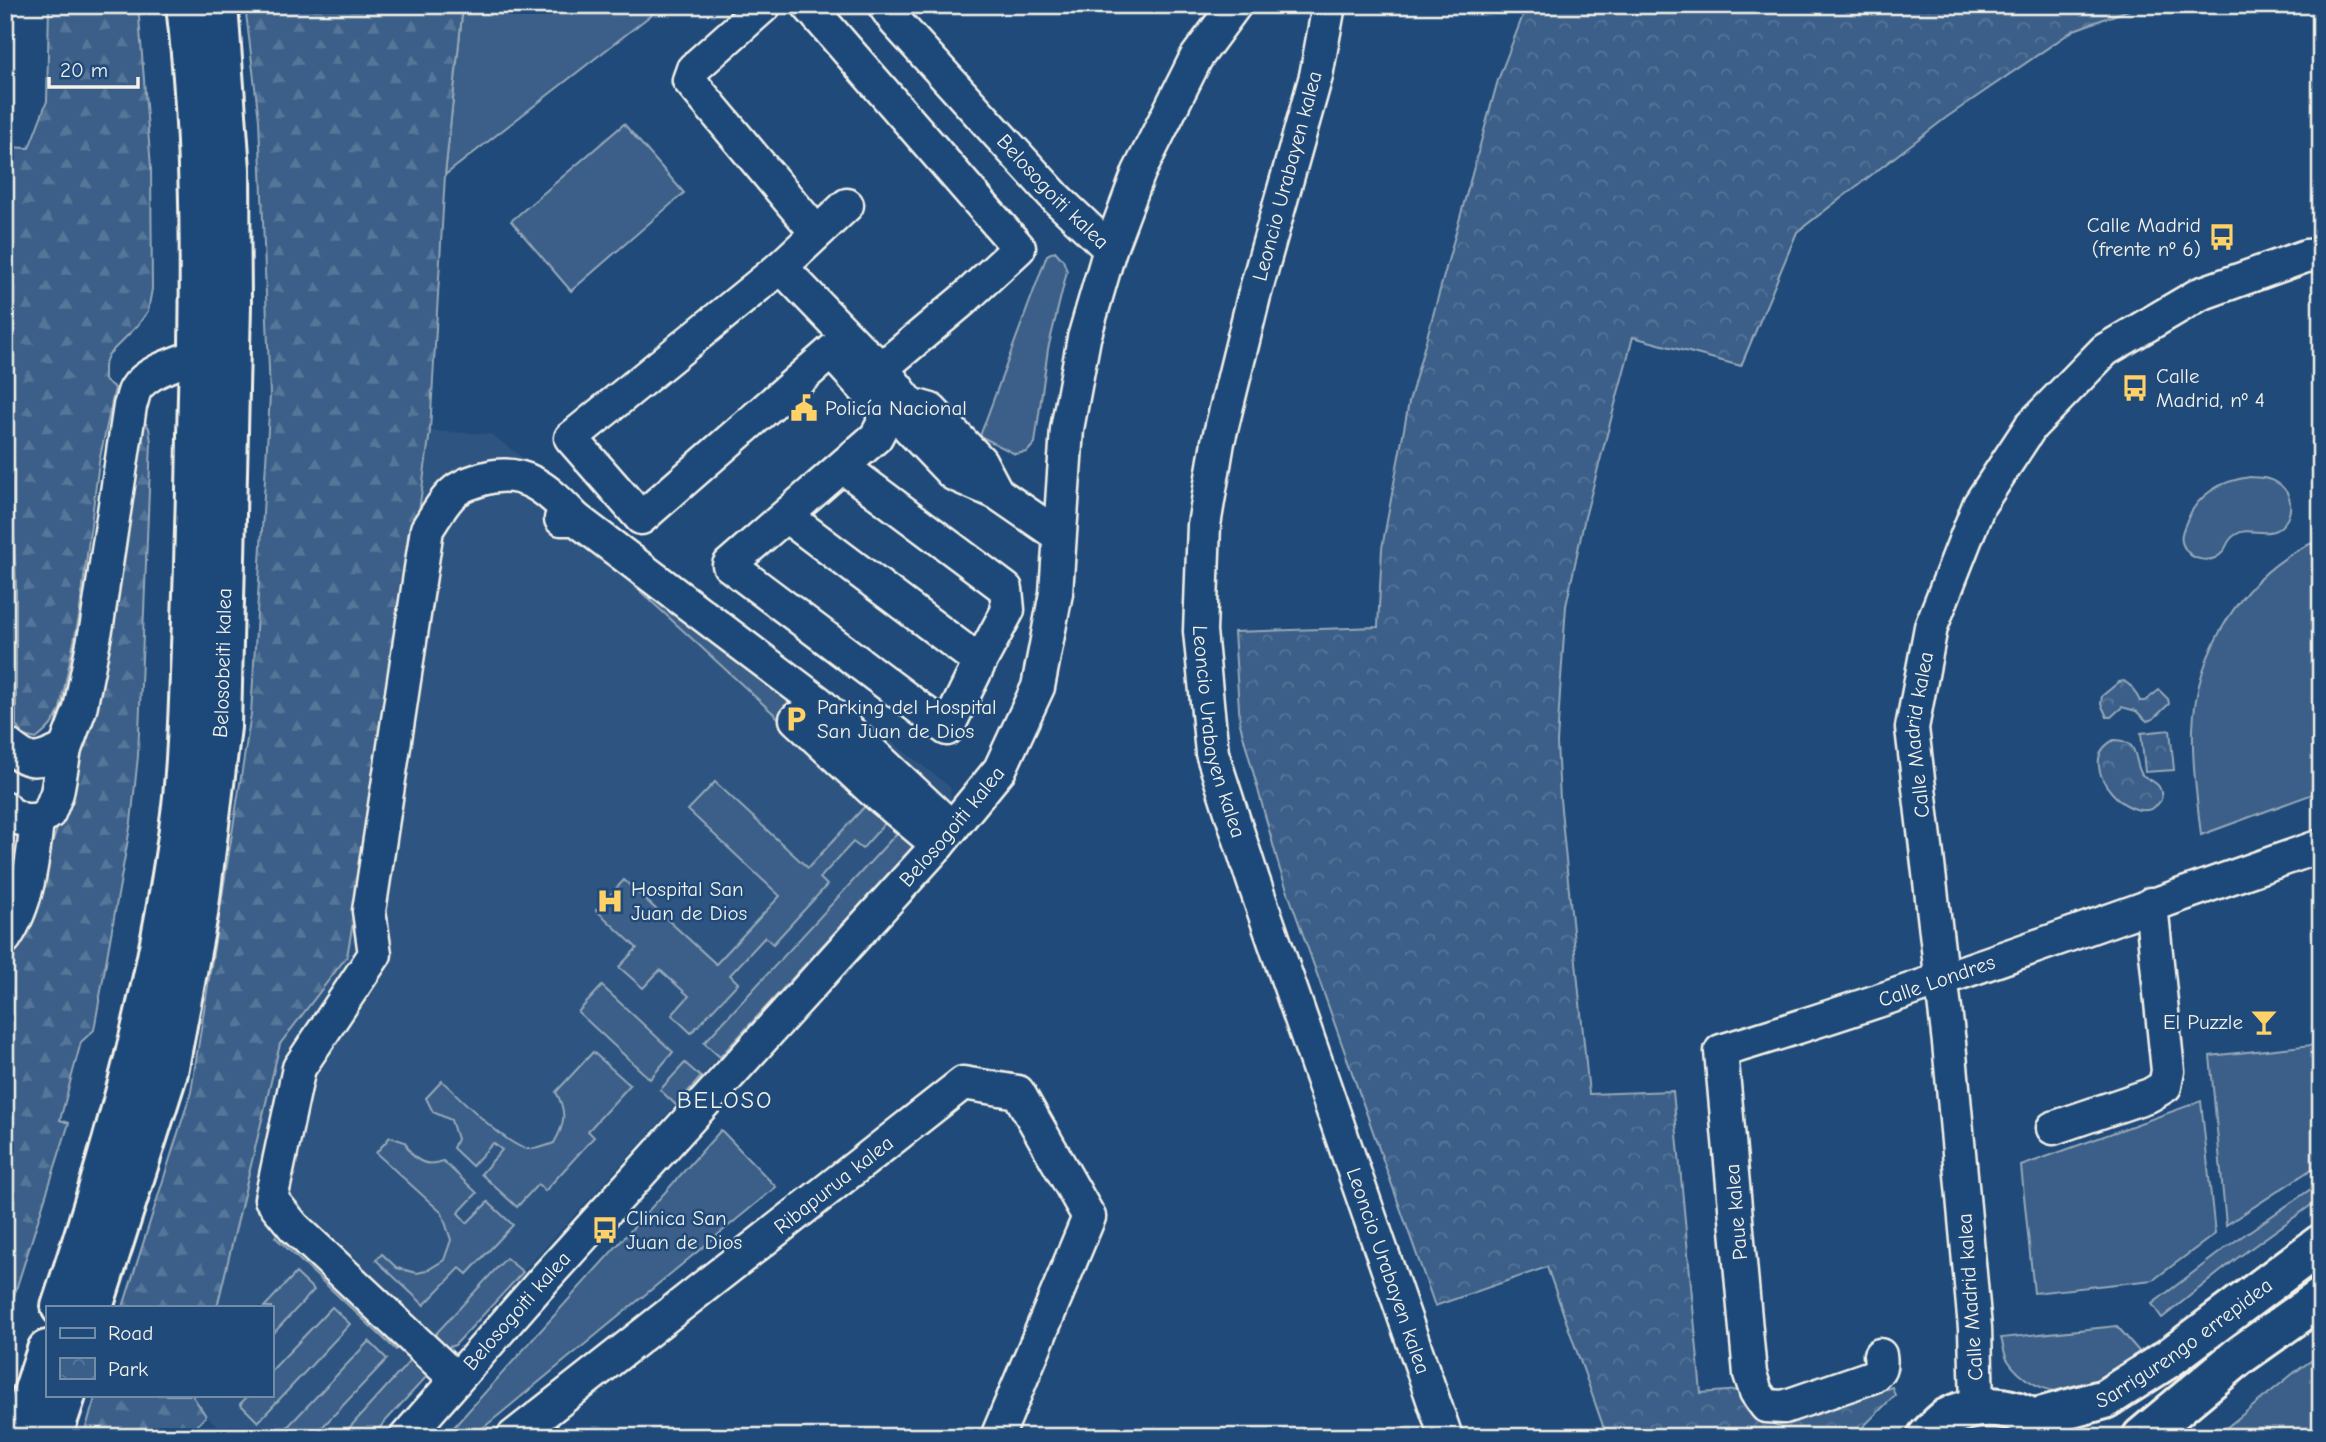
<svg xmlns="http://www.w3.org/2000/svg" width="2326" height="1442" font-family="'Comic Neue',sans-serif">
<defs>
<pattern id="forest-firs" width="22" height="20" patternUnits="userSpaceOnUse" patternTransform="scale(1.75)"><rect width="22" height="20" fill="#3a5f88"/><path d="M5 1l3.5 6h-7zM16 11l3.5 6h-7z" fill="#577699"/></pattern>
<pattern id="park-crowns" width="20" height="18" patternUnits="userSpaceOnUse" patternTransform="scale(1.75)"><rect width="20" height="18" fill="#3a5f88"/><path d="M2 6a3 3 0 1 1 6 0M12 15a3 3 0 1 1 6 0" fill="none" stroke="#577699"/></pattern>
</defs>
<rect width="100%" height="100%" fill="#1f4a7a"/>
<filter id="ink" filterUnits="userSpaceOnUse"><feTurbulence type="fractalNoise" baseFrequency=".0143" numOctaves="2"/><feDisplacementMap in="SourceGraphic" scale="14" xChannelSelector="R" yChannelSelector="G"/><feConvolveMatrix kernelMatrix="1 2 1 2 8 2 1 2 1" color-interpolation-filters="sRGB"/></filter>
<g filter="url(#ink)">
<polygon fill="#2d5581" points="430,431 491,434 626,534 950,787 951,805 371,1437 231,1437 206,1416 192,1395 271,1395 271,1307 217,1307 280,1044 347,956 394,693"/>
<g fill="#3a5f88" stroke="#97a8b8" stroke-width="2">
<polygon points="463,5 664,5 445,175"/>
<polygon points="624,124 684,193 571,291 511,221"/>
<polygon points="1055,251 1063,260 1067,271 1048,349 1035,443 1027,452 1015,454 980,436 1047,255"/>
<path d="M2250,477C2259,478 2269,477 2276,482C2295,493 2295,519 2276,530C2262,537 2248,526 2235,535C2228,539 2227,546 2223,552C2211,565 2190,561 2183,545C2180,538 2182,532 2185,525C2196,495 2219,481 2250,477Z"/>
<path d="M2312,543L2321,644V791L2201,835C2197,799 2192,763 2193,728C2196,652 2242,575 2312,543Z"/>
<polygon points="632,576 803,705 785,724 628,580"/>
<polygon points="715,782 808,868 867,804 887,821 862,849 853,842 820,878 827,885 773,944 765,937 730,975 738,983 691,1033 672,1015 689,996 660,970 643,988 619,967 637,948 596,910 624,880 716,964 780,896 688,810"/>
<polygon points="898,832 914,846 720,1057 704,1043"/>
<polygon points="602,986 673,1052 650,1079 578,1012"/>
<polygon points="2321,1044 2321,1163 2226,1225 2210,1056"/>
<path d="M593,1052L630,1085L588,1131L594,1137L545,1191L538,1184L517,1207L481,1174L502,1150L493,1143L472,1166L453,1148L457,1139L451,1120L433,1112L426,1098L442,1081C460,1097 505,1145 527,1149C536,1150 546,1146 554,1143C565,1124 567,1112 556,1092Z"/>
<polygon points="685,1063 701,1077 676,1105 660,1090"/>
<polygon points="2201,1101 2215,1234 2153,1280 2034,1293 2021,1166"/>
<polygon points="721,1130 776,1187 472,1437 445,1437"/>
<path d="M390,1137L405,1142C412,1159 424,1168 443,1161L477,1193L458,1213L467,1223L488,1202L513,1225L467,1274L460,1268L424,1305L376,1260L382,1254L397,1268L417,1273L426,1271L444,1260L451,1240L442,1213L376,1153Z"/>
<polygon points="2321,1182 2321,1198 2236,1259 2162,1318 2152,1304 2228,1246"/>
<polygon points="282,1229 404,1343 396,1350 275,1237"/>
<polygon points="506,1258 523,1272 455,1345 442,1349 430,1340"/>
<polygon points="296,1273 314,1290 271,1336 271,1307 264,1307"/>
<polygon points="332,1307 350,1324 258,1422 240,1404 249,1395 271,1395 271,1371"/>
<path d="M2117,1326L2144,1357C2121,1369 2098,1385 2073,1390C2048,1396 2020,1380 2007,1359C2004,1353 2003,1344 2001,1338Z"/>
<polygon points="369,1341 387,1359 313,1437 278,1437"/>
<polygon points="417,1353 428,1366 427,1376 371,1437 341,1437"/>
<polygon points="2321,1354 2321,1437 2215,1437 2295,1372"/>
</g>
<g fill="url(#forest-firs)" stroke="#97a8b8" stroke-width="2">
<path d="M49,5H138L151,167L152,289L148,311L138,325L108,355L104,366V380L115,388L99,462L79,617L60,709C55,722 48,730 36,739L24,736L16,725V586L5,302V147L29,148L47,101Z"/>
<polygon points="245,5 463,5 445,175 430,431 394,693 347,956 280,1044 217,1307 123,1307 191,1092 251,714 270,395 259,120"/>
<polygon points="144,421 149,428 151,442 138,756 131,822 94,1030 81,1042 60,1120 69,1123 5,1324 5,963 19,943 61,817"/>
<polygon points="5,853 22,858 5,914"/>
<polygon points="96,1395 192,1395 206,1416 187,1437 83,1437"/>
</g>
<g fill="url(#park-crowns)" stroke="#97a8b8" stroke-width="2">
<polygon points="1527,5 2142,5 2074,30 1947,117 1797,232 1741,366 1633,337 1585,517 1566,606 1560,693 1557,743 1560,799 1589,1094 1673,1091 1701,1393 1740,1390 1750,1413 1778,1426 1892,1387 1895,1395 1861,1429 1847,1437 1607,1437 1547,1267 1435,1306 1280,870 1240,724 1234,632 1378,627 1382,548 1409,402 1498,80"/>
<polygon points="2124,681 2132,687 2140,701 2145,701 2159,690 2168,699 2169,704 2153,719 2147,721 2136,711 2122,707 2111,717 2107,717 2101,704 2102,696 2119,682"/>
<polygon points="2170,730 2174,770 2145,772 2141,733"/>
<path d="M2114,740C2141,741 2132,758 2142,775C2154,782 2163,784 2161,800C2138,837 2068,763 2114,740Z"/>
</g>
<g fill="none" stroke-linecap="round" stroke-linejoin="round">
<defs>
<g id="minor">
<polyline points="765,5 693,69 689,80 816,232"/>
<polyline points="808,5 1019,248 963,300 882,368"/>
<path id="s1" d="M884,5L896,22L1057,199L1110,249"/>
<path id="s2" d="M1329,5L1316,76L1254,296L1218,442L1204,525L1200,631L1212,753L1253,880L1446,1437"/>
<polyline points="781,267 847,205"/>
<polyline points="848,337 641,518 571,438 781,267 860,349 882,368 910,404 931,410 980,461 997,493"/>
<polyline points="910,404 909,428 953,474 997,493 1058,535"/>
<polyline points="843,467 1006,589 1008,610 980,662"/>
<polyline points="786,516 980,662 947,729 729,565 876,437 883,424 883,409 831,352"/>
<polyline points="561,519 576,519 818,702 952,828"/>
<polyline points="796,719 871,789 938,845"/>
<path d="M5,743C32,765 34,763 65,749"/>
<path d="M5,808L9,813L23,820H37L49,813L57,793L65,749L80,709L97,624L130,406C132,401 133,394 135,390C146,371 180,362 199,355"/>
<path d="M5,938C28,904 33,860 37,820"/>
<polyline points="2053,1128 2150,1095 2165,1086 2168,1071 2151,904"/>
<path id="s3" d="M1880,1355C1882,1366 1880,1371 1871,1377L1784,1407L1766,1406L1756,1392L1750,1374L1721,1051C1923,990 2121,915 2321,846"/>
<path d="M456,1379L294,1227L271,1199L299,1068L375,954L369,911L427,529C434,519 440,507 449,497C457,487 469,483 482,479C524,466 548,490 576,519"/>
<path id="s4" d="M1977,1408L1975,1328L1949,1043L1912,728L1931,627L1979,505L2031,426L2105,350L2200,294L2306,256L2321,255"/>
<path id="s5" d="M406,1437L548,1275L938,845L1000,769L1038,687L1056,593L1067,429L1084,338L1110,249L1139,172L1196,58L1235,5"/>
<path id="s6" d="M513,1437L963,1083L1018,1092L1089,1217L997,1437"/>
</g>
<g id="major">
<path d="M61,1307C115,1144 161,977 182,806C188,753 189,700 191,647C194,576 196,506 197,435C201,291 203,148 186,5"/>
<path id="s7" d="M93,1307L168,1072L198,914L221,727L231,305L230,169L218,5"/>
<path id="s8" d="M2036,1418L2105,1399L2169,1358L2321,1244"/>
<polyline points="15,1437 26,1414 47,1350"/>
<polyline points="52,1437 66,1395"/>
<path d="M1927,1437C1933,1431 1940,1423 1947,1418C1985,1397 2023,1408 2054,1433"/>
<polyline points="2142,1437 2239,1356 2321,1298"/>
</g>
</defs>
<use href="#minor" stroke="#f4f1e8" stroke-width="37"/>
<use href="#major" stroke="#f4f1e8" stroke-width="44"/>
<use href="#minor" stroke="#1f4a7a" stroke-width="32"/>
<use href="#major" stroke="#1f4a7a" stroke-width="38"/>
</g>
</g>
<defs>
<symbol id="bus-bare" viewBox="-9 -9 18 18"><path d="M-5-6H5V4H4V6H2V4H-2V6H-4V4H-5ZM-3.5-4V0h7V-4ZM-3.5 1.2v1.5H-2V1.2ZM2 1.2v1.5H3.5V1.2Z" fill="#ffd166" stroke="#1f4a7a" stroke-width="2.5" paint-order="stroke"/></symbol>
<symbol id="civic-bare" viewBox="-9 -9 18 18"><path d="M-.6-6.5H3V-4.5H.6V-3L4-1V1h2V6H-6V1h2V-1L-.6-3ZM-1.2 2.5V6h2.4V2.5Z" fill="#ffd166" stroke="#1f4a7a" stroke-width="2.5" paint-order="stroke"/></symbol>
<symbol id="parking-bare" viewBox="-9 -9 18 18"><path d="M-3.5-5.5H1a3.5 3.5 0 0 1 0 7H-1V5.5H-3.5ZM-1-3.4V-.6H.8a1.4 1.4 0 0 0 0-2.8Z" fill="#ffd166" stroke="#1f4a7a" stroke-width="2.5" paint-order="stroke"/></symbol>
<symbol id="hospital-bare" viewBox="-9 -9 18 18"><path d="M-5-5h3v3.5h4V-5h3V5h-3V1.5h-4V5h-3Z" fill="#ffd166" stroke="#1f4a7a" stroke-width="2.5" paint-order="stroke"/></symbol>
<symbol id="bar-bare" viewBox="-9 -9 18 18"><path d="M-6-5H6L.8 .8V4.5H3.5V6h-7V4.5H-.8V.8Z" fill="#ffd166" stroke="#1f4a7a" stroke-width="2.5" paint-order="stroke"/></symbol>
</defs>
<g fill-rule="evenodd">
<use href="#bus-bare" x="2203" y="218" width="38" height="38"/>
<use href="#bus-bare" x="2116" y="369" width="38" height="38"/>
<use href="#civic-bare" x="785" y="389" width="38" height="38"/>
<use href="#parking-bare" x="777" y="700" width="38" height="38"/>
<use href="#hospital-bare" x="591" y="882" width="38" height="38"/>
<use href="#bar-bare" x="2245" y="1003" width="38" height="38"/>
<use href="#bus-bare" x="586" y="1211" width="38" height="38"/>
</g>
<g text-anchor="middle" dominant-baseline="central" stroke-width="5" stroke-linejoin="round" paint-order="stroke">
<g font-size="21" fill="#f4f1e8" stroke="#1f4a7a">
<text transform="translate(1287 176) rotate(-75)">Leoncio Urabayen kalea</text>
<text stroke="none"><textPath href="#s1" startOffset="252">Belosogoiti kalea</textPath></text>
<text stroke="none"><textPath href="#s7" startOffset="660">Belosobeiti kalea</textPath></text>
<text stroke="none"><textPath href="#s2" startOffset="744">Leoncio Urabayen kalea</textPath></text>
<text stroke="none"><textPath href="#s4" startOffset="677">Calle Madrid kalea</textPath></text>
<text stroke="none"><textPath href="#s5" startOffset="819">Belosogoiti kalea</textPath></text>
<text stroke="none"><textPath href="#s3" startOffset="723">Calle Londres</textPath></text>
<text stroke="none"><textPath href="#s6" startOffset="408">Ribapurua kalea</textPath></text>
<text transform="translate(1736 1212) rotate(-95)">Paue kalea</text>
<text stroke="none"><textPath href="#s2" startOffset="1311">Leoncio Urabayen kalea</textPath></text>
<text transform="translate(1970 1297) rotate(-94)">Calle Madrid kalea</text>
<text stroke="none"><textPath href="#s5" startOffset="168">Belosogoiti kalea</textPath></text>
<text stroke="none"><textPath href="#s8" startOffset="168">Sarrigurengo errepidea</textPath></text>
</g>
<g font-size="21" fill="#f4f1e8" stroke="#1f4a7a" text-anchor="start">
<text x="2201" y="225" text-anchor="end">Calle Madrid<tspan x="2201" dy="24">(frente nº 6)</tspan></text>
<text x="2156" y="376">Calle<tspan x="2156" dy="24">Madrid, nº 4</tspan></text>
<text x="825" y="408">Policía Nacional</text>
<text x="817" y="707">Parking del Hospital<tspan x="817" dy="24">San Juan de Dios</tspan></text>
<text x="631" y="889">Hospital San<tspan x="631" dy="24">Juan de Dios</tspan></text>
<text x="2243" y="1022" text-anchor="end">El Puzzle</text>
<text x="626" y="1218">Clinica San<tspan x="626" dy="24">Juan de Dios</tspan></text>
</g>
<g font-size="24" letter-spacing="2" fill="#f4f1e8" stroke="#1f4a7a">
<text x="725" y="1100">BELOSO</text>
</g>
</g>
<rect width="2326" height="1442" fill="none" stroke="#1f4a7a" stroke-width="28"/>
<rect x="14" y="14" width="2298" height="1414" fill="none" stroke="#f4f1e8" stroke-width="2.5" filter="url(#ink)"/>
<rect x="46" y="1306" width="228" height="91" fill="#1f4a7a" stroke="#748da6" stroke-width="2"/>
<rect x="60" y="1328" width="35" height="10" fill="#1f4a7a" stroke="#748da6" stroke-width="2"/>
<text x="108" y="1340" font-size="21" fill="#f4f1e8">Road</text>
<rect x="60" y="1358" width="35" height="21" fill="url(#park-crowns)" stroke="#748da6" stroke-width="2"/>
<text x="108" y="1376" font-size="21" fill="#f4f1e8">Park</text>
<path d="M49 77v10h89v-10" fill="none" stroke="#f4f1e8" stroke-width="3.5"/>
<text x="60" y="77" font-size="21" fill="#f4f1e8" stroke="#1f4a7a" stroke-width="5" paint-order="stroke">20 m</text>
</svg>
